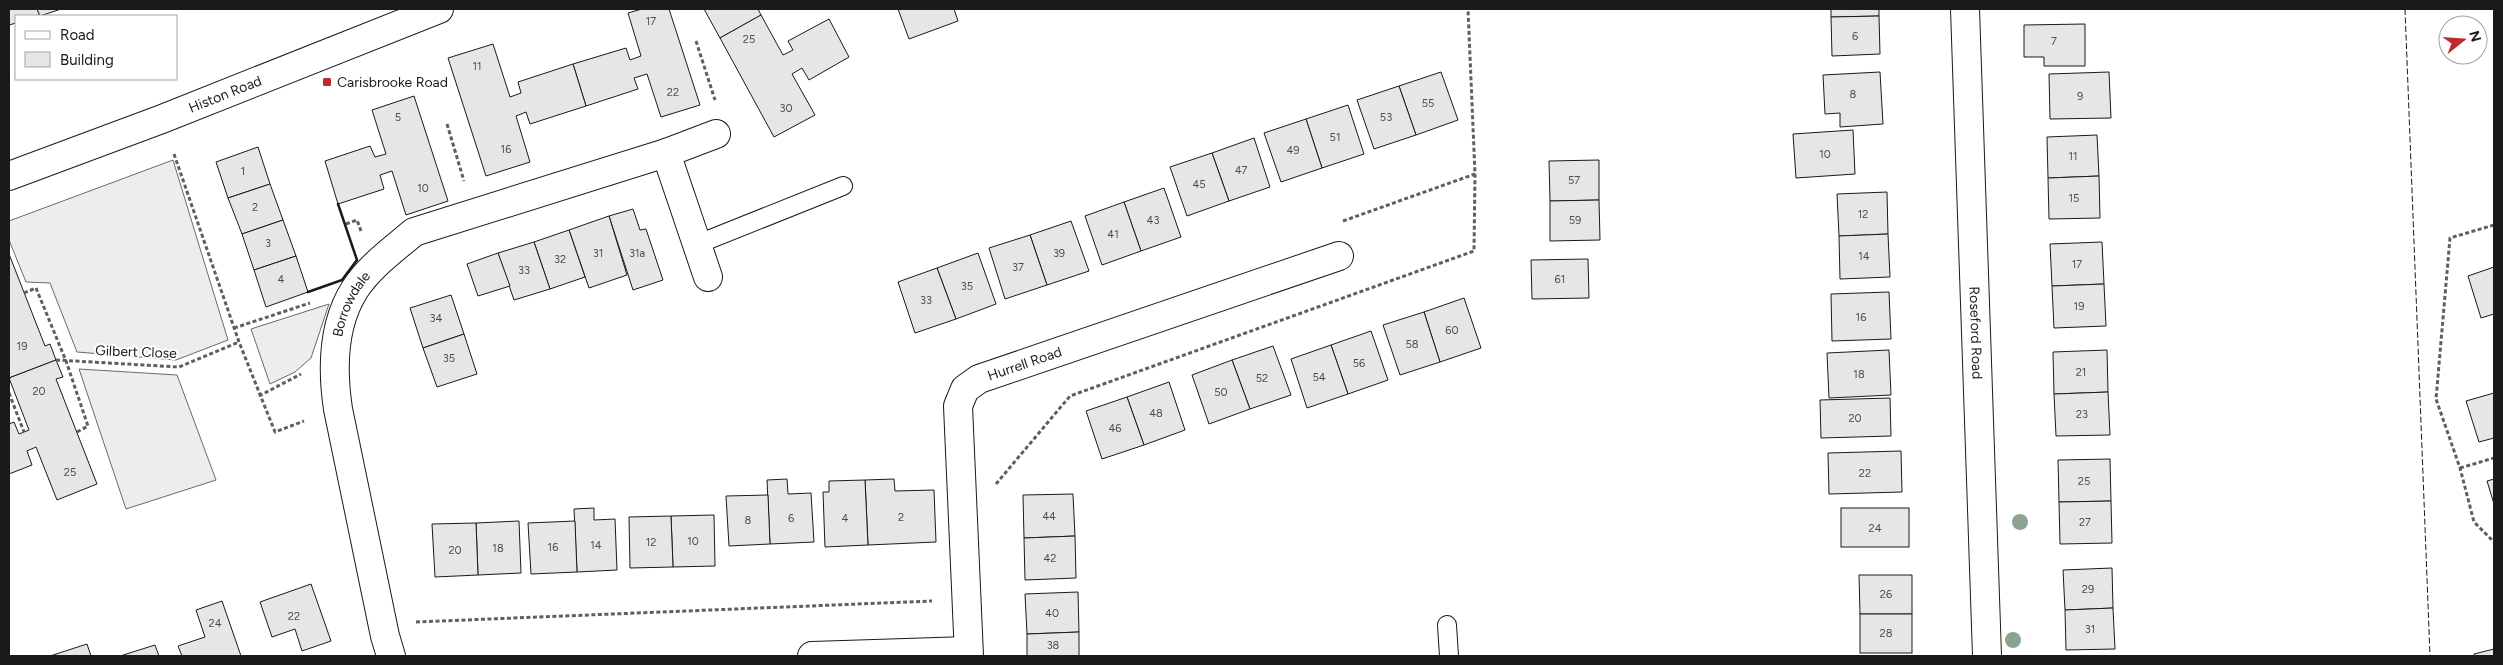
<svg xmlns="http://www.w3.org/2000/svg" width="2503" height="665" font-family="Figtree,sans-serif">
<rect width="100%" height="100%" fill="#fff"/>
<g fill="#ededed" stroke="#6a6a6a">
<polygon points="173,160 228,340 176,360 77,352 50,283 26,282 9,240 9,221"/>
<polygon points="329,304 311,358 295,372 270,384 251,329"/>
<polygon points="79,369 177,375 216,480 126,509"/>
</g>
<g fill="#e6e6e6" stroke="#1a1a1a">
<polygon points="9,9 37,9 40,16 16,16 16,23 9,25"/>
<polygon points="37,9 61,9 40,16"/>
<polygon points="642,9 669,9 700,105 661,117 647,74 634,78 638,89 586,106 573,64 626,48 630,60 641,56 628,13"/>
<polygon points="704,9 758,9 761,15 720,38"/>
<polygon points="898,9 954,9 958,21 909,39"/>
<polygon points="1831,9 1879,9 1879,16 1831,17"/>
<polygon points="761,15 783,55 793,50 788,41 829,19 849,57 809,80 802,68 792,74 815,115 774,137 720,38"/>
<polygon points="1879,16 1880,54 1832,56 1831,17"/>
<polygon points="2085,24 2085,66 2044,66 2044,57 2024,57 2024,25"/>
<polygon points="493,44 510,97 521,93 518,82 573,64 586,106 530,124 526,112 516,116 530,162 486,176 448,58"/>
<polygon points="1441,72 1458,120 1416,135 1399,86"/>
<polygon points="1880,72 1883,124 1840,127 1840,113 1825,114 1823,75"/>
<polygon points="2109,72 2111,118 2050,119 2049,74"/>
<polygon points="1399,86 1416,135 1374,149 1357,100"/>
<polygon points="414,96 448,201 406,215 392,171 380,175 384,189 338,204 325,161 370,146 375,157 386,154 372,110"/>
<polygon points="1348,105 1364,154 1322,168 1306,119"/>
<polygon points="1306,119 1322,168 1281,182 1264,133"/>
<polygon points="1853,130 1855,174 1796,178 1793,134"/>
<polygon points="2097,135 2099,176 2048,178 2047,137"/>
<polygon points="1254,138 1270,187 1229,201 1212,153"/>
<polygon points="258,147 270,184 228,198 216,162"/>
<polygon points="1212,153 1229,201 1187,216 1170,167"/>
<polygon points="1599,160 1599,200 1550,201 1549,161"/>
<polygon points="2099,176 2100,218 2049,219 2048,178"/>
<polygon points="270,184 283,220 242,234 228,198"/>
<polygon points="1164,188 1181,237 1141,251 1124,202"/>
<polygon points="1887,192 1888,234 1839,236 1837,194"/>
<polygon points="1599,200 1600,240 1550,241 1550,201"/>
<polygon points="1124,202 1141,251 1102,265 1085,216"/>
<polygon points="633,209 640,230 646,229 663,280 633,290 609,216"/>
<polygon points="609,216 627,275 589,288 569,230"/>
<polygon points="283,220 296,256 254,270 242,234"/>
<polygon points="1071,221 1089,271 1047,285 1030,235"/>
<polygon points="569,230 585,277 550,289 534,242"/>
<polygon points="1888,234 1890,277 1840,279 1839,236"/>
<polygon points="1030,235 1047,285 1005,299 989,248"/>
<polygon points="534,242 550,289 514,300 498,253"/>
<polygon points="2102,242 2104,284 2052,286 2050,244"/>
<polygon points="498,253 510,286 478,296 467,264"/>
<polygon points="978,253 996,304 956,319 937,268"/>
<polygon points="9,254 45,346 50,344 56,360 9,378"/>
<polygon points="296,256 308,292 266,307 254,270"/>
<polygon points="1588,259 1589,298 1532,299 1531,260"/>
<polygon points="2494,267 2494,314 2481,318 2468,276"/>
<polygon points="937,268 956,319 915,333 898,282"/>
<polygon points="2104,284 2106,326 2054,328 2052,286"/>
<polygon points="1889,292 1891,339 1832,341 1831,294"/>
<polygon points="451,295 464,334 423,348 410,308"/>
<polygon points="1464,298 1481,348 1440,362 1424,312"/>
<polygon points="1424,312 1440,362 1400,375 1383,325"/>
<polygon points="1371,331 1388,380 1348,394 1331,345"/>
<polygon points="464,334 477,374 437,387 423,348"/>
<polygon points="1331,345 1348,394 1307,408 1291,359"/>
<polygon points="1273,346 1291,395 1250,409 1232,360"/>
<polygon points="1889,350 1891,395 1829,398 1827,353"/>
<polygon points="2107,350 2108,392 2054,394 2053,352"/>
<polygon points="56,360 63,377 56,379 97,484 57,500 36,447 27,451 32,465 9,474 9,424 14,422 19,434 29,430 9,378"/>
<polygon points="1232,360 1250,409 1209,424 1192,375"/>
<polygon points="1169,382 1185,430 1144,445 1127,397"/>
<polygon points="2108,392 2110,435 2056,436 2054,394"/>
<polygon points="2494,393 2494,438 2479,442 2466,401"/>
<polygon points="1127,397 1144,445 1102,459 1086,411"/>
<polygon points="1890,398 1891,436 1821,438 1820,400"/>
<polygon points="1901,451 1902,492 1829,494 1828,453"/>
<polygon points="2110,459 2111,501 2059,502 2058,460"/>
<polygon points="787,479 788,494 811,493 814,542 770,544 767,480"/>
<polygon points="894,479 895,491 934,490 936,542 868,545 865,480"/>
<polygon points="2494,479 2494,504 2487,481"/>
<polygon points="865,480 868,545 825,547 823,492 829,492 829,481"/>
<polygon points="1073,494 1075,536 1024,538 1023,495"/>
<polygon points="768,495 770,544 729,546 726,496"/>
<polygon points="2111,501 2112,543 2060,544 2059,502"/>
<polygon points="594,508 594,520 615,519 617,570 577,572 574,509"/>
<rect x="1841" y="508" width="68" height="39"/>
<polygon points="714,515 715,566 673,567 671,516"/>
<polygon points="671,516 673,567 630,568 629,517"/>
<polygon points="519,521 521,573 478,575 476,523"/>
<polygon points="575,521 577,572 531,574 528,523"/>
<polygon points="476,523 478,575 435,577 432,524"/>
<polygon points="1075,536 1076,578 1025,580 1024,538"/>
<polygon points="2112,568 2113,608 2065,610 2063,570"/>
<polygon points="1859,575 1912,575 1912,614 1860,614"/>
<polygon points="311,584 331,641 302,651 295,629 272,637 260,602"/>
<polygon points="1078,592 1079,632 1027,634 1025,594"/>
<polygon points="222,601 241,656 182,656 178,646 205,637 196,610"/>
<polygon points="2113,608 2115,649 2066,650 2065,610"/>
<rect x="1860" y="614" width="52" height="39"/>
<polygon points="1079,632 1079,656 1027,656 1027,634"/>
<polygon points="87,644 91,656 50,656"/>
<polygon points="155,645 159,656 120,656"/>
<polygon points="2494,649 2494,656 2475,656 2474,654"/>
</g>
<g fill="none" stroke-linecap="round" stroke-linejoin="round">
<defs>
<g id="lane">
<polyline points="698,244 843,186"/>
<polyline points="1447,625 1449,656"/>
</g>
<g id="street">
<path id="s1" d="M1965,9L1987,656"/>
<polyline points="666,153 708,277"/>
<path id="s2" d="M391,656L385,636L338,409C332,369 332,325 355,289C370,266 394,249 414,232L666,153L716,134"/>
<polyline points="812,656 968,651"/>
<path id="s3" d="M969,656L958,406L965,389L979,379L1339,256"/>
</g>
<g id="secondary">
<path id="s4" d="M9,176L162,119L439,9"/>
</g>
</defs>
<use href="#lane" stroke="#1a1a1a" stroke-width="20"/>
<use href="#street" stroke="#1a1a1a" stroke-width="30"/>
<use href="#secondary" stroke="#1a1a1a" stroke-width="30"/>
<g stroke="#5f5f5f" stroke-width="3" stroke-dasharray="4 2.5" stroke-linecap="butt">
<polyline points="696,41 715,100"/>
<polyline points="447,124 464,181"/>
<polyline points="174,154 239,342 275,432 304,421"/>
<polyline points="1343,221 1475,174"/>
<polyline points="346,224 357,220 361,231"/>
<polyline points="2494,225 2450,238 2436,399 2460,468 2474,522 2494,542"/>
<polyline points="24,293 36,288 66,361 88,426 77,432"/>
<polyline points="234,328 310,303"/>
<polyline points="56,360 179,367 239,342"/>
<polyline points="9,379 9,378"/>
<polyline points="9,393 24,432"/>
<polyline points="259,396 301,374"/>
<polyline points="2460,468 2494,458"/>
<polyline points="996,484 1070,396 1474,251 1475,174 1468,9"/>
<polyline points="416,622 932,601"/>
</g>
<use href="#lane" stroke="#fff" stroke-width="18"/>
<use href="#street" stroke="#fff" stroke-width="28"/>
<use href="#secondary" stroke="#fff" stroke-width="28"/>
<polyline stroke="#1a1a1a" stroke-width="1" stroke-dasharray="6 2.5" stroke-linecap="butt" points="2405,9 2430,656"/>
<polyline stroke="#1a1a1a" stroke-width="2.5" points="308,292 342,280 357,260 338,204"/>
</g>
<g fill="#8aa48f">
<circle cx="2020" cy="522" r="8"/>
<circle cx="2013" cy="640" r="8"/>
</g>
<rect fill="#c62828" stroke="#fff" stroke-width="2" x="322" y="77" width="10" height="10" rx="2.5"/>
<g text-anchor="middle" dominant-baseline="central" stroke-width="4" stroke-linejoin="round" paint-order="stroke">
<g font-size="11" fill="#4d4d4d">
<text x="651" y="21">17</text>
<text x="1855" y="36">6</text>
<text x="749" y="39">25</text>
<text x="2054" y="41">7</text>
<text x="477" y="66">11</text>
<text x="673" y="92">22</text>
<text x="1853" y="94">8</text>
<text x="2080" y="96">9</text>
<text x="1428" y="103">55</text>
<text x="786" y="108">30</text>
<text x="398" y="117">5</text>
<text x="1386" y="117">53</text>
<text x="1335" y="137">51</text>
<text x="506" y="149">16</text>
<text x="1293" y="150">49</text>
<text x="1825" y="154">10</text>
<text x="2073" y="156">11</text>
<text x="1241" y="170">47</text>
<text x="243" y="171">1</text>
<text x="1574" y="180">57</text>
<text x="1199" y="184">45</text>
<text x="423" y="188">10</text>
<text x="2074" y="198">15</text>
<text x="255" y="207">2</text>
<text x="1863" y="214">12</text>
<text x="1153" y="220">43</text>
<text x="1575" y="220">59</text>
<text x="1113" y="234">41</text>
<text x="268" y="243">3</text>
<text x="598" y="253">31</text>
<text x="637" y="253">31a</text>
<text x="1059" y="253">39</text>
<text x="1864" y="256">14</text>
<text x="560" y="259">32</text>
<text x="2077" y="264">17</text>
<text x="1018" y="267">37</text>
<text x="524" y="270">33</text>
<text x="281" y="279">4</text>
<text x="1560" y="279">61</text>
<text x="967" y="286">35</text>
<text x="926" y="300">33</text>
<text x="2079" y="306">19</text>
<text x="1861" y="317">16</text>
<text x="436" y="318">34</text>
<text x="1452" y="330">60</text>
<text x="1412" y="344">58</text>
<text x="22" y="346">19</text>
<text x="449" y="358">35</text>
<text x="1359" y="363">56</text>
<text x="2081" y="372">21</text>
<text x="1859" y="374">18</text>
<text x="1319" y="377">54</text>
<text x="1262" y="378">52</text>
<text x="39" y="391">20</text>
<text x="1221" y="392">50</text>
<text x="1156" y="413">48</text>
<text x="2082" y="414">23</text>
<text x="1855" y="418">20</text>
<text x="1115" y="428">46</text>
<text x="70" y="472">25</text>
<text x="1865" y="473">22</text>
<text x="2084" y="481">25</text>
<text x="1049" y="516">44</text>
<text x="901" y="517">2</text>
<text x="791" y="518">6</text>
<text x="845" y="518">4</text>
<text x="748" y="520">8</text>
<text x="2085" y="522">27</text>
<text x="1875" y="528">24</text>
<text x="693" y="541">10</text>
<text x="651" y="542">12</text>
<text x="596" y="545">14</text>
<text x="553" y="547">16</text>
<text x="498" y="548">18</text>
<text x="455" y="550">20</text>
<text x="1050" y="558">42</text>
<text x="2088" y="589">29</text>
<text x="1886" y="594">26</text>
<text x="1052" y="613">40</text>
<text x="294" y="616">22</text>
<text x="215" y="623">24</text>
<text x="2090" y="629">31</text>
<text x="1886" y="633">28</text>
<text x="1053" y="645">38</text>
</g>
<g font-size="14" fill="#1a1a1a" stroke="#fff" text-anchor="start">
<text x="337" y="82">Carisbrooke Road</text>
</g>
<g font-size="14" fill="#1a1a1a" stroke="#fff">
<text stroke="none"><textPath href="#s4" startOffset="231">Histon Road</textPath></text>
<text stroke="none"><textPath href="#s2" startOffset="361">Borrowdale</textPath></text>
<text stroke="none"><textPath href="#s1" startOffset="324">Roseford Road</textPath></text>
<text transform="translate(136 352) rotate(2)">Gilbert Close</text>
<text stroke="none"><textPath href="#s3" startOffset="334">Hurrell Road</textPath></text>
</g>
</g>
<rect width="2503" height="665" fill="none" stroke="#1a1a1a" stroke-width="20"/>
<rect x="15" y="15" width="162" height="65" fill="#ffffff" stroke="#a3a3a3"/>
<rect x="25" y="31" width="25" height="8" fill="#ffffff" stroke="#a3a3a3"/>
<text x="60" y="40" font-size="15" fill="#1a1a1a">Road</text>
<rect x="25" y="52" width="25" height="15" fill="#e6e6e6" stroke="#a3a3a3"/>
<text x="60" y="65" font-size="15" fill="#1a1a1a">Building</text>
<g transform="translate(2463 40) rotate(73)"><circle r="24" fill="#ffffff" stroke="#a3a3a3"/>
<path d="M0-4L9 19L0 12L-9 19Z" fill="#c62828"/>
<text y="-8" font-size="14" font-weight="bold" text-anchor="middle" fill="#1a1a1a">N</text>
</g>
</svg>
